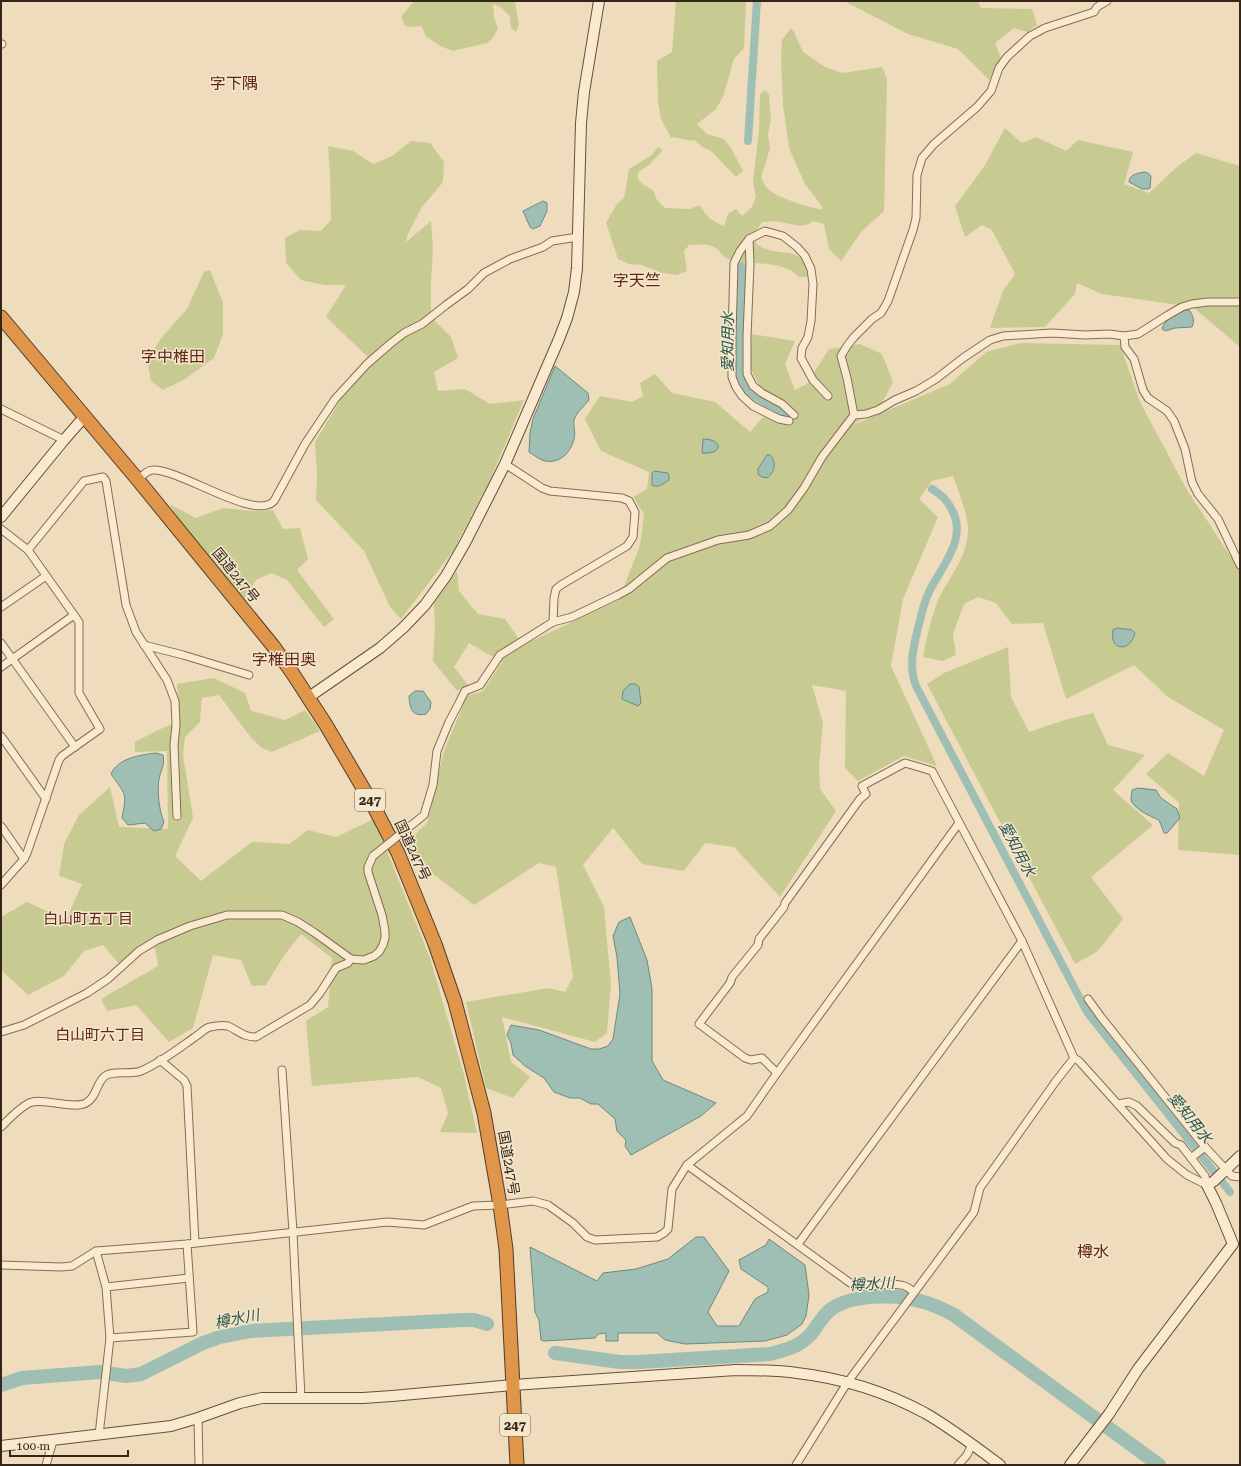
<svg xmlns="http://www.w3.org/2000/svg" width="1241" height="1466" font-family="'Roboto Serif','Noto Sans JP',serif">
<rect width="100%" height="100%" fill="#eedcbc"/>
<g fill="#c8cb91">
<polygon points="414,1 515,1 519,25 516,32 511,28 510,16 500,7 493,4 494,17 498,28 493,38 487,43 453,51 440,46 426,36 421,26 414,27 405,26 401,17"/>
<path d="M676,1H746L744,48L734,59L723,97L716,109L697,124L707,134L724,139L731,148L743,171L736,177L710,150L704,148L694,140C686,142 679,136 671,138L661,119L658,102L657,61L672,52Z"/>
<polygon points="844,1 978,1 981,8 1032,9 1037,25 1027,32 1014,28 995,43 1001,58 989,80 958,49 908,34"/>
<path d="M791,28L793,30L803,52L825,67L842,73L882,67L887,79L884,211L861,232L841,261L829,249L824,224L813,221C802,230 792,223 779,222C773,221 768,222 762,222L753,237C754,240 756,243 758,245C776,259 806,242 807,277H799C783,260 755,265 734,261C719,257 723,252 714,247C707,243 697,245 689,245L684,251L687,271L677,275L662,273L641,265L629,264L618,259L606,223L617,204L624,198L629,169L652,155L658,147L663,150L649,165L638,172V179L644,185L653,190L657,200L665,208L690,209L700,205C707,217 711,221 724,226L728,214L736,209L742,216L752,207L756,197L753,182L759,130L760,95L765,90L769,95L771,120L768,134L770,148L761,178C763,181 765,187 768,189C777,198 809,207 822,210L821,205L805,184L789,148L783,105L781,59L782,40Z"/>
<polygon points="1005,128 1022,143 1036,137 1066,151 1078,140 1133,152 1124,184 1149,193 1178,166 1196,153 1240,166 1240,347 1193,307 1102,294 1077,283 1075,294 1045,327 990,328 1003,291 1015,274 992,230 982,225 965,237 955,206 984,167"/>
<polygon points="411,141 430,143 444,162 443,182 422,207 408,234 406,242 431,221 433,249 431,282 431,311 435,321 451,337 458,358 434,372 438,391 465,389 490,404 524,400 490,480 453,551 401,619 390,607 364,551 316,500 317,474 315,442 350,384 374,363 326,317 346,285 324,285 301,280 286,263 285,238 300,230 321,231 331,220 330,171 328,146 353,151 373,164 392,156"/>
<polygon points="210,270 223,303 223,334 214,358 185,379 163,390 151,381 147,360 162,337 187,309 204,272"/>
<path d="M752,334L795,341L785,364L795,390L807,384L829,349L860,344L882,354L893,382L881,405L853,425L950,384L986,352L1021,343L1120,345L1140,402L1187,490L1240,571V855L1178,850L1179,803L1146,774L1168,753L1204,776L1224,730L1168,697L1134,665L1066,699L1043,623L1012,624L996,603L978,597L964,604L953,634L956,655L942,661L923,657C927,637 931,617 939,598C950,576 967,557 968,532C969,516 958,491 953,476L932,481L919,499L938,517L903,599L891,666L937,766L904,756L858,781L845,768L846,691L812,685L823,723L819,765L820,789L836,811L780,897L734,847L705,843L684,871L642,864L613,828L583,865L604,907L611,985L607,1033L595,1042L502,1017L511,1062L530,1077L513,1098L486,1088L466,1002L549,988L565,992L573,977L556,867L539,863L474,905L417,862L403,846L427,823L444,751L467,696L483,691L502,662L469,643L454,667L468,685L457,691L433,661L435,627L434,603L457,571L459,591L478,614L505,619L523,645L619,600L640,545L644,514L633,497L647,489L649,472L601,451L585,419L600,396L632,402L643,396L640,383L655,374L672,393L715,402L750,432L763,417L789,426L797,414L783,401L759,386L750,367Z"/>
<polygon points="169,504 196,518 223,508 254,511 273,510 283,529 300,528 308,559 297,570 334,619 324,627 287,580 271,573 256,580 244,599 196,545"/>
<polygon points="1008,647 1011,697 1029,732 1068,719 1093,713 1108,745 1145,755 1113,790 1153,825 1091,877 1123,919 1098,951 1075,964 927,684 944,673"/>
<polygon points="214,678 245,693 251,711 285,720 305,710 320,731 272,752 262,748 252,739 219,695 202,698 200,722 185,737 183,755 193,818 175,856 201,881 252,842 289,844 308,830 336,837 374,819 430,958 464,1075 477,1133 440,1132 448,1113 441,1088 418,1077 312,1086 306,1021 328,1007 332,958 301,934 283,957 266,985 252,986 241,960 213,955 193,1028 169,1042 136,1005 107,1011 101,999 158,966 155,947 120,965 103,945 84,951 64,976 28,995 1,970 1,917 27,902 66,920 82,884 59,876 64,844 79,815 110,787 119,827 168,829 167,751 135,752 135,742 158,730 180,721 177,684"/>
</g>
<g fill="#a0bfb4" stroke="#688c81">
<path d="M1145,172L1148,173L1151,176L1150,188L1148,189H1142L1129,182C1129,174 1139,173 1145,172Z"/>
<polygon points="543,201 547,203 547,211 540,226 533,229 530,227 523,211"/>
<path d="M1185,310H1189C1193,315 1195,320 1192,327L1175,328L1165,331L1162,329C1164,320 1177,313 1185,310Z"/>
<path d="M555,366L588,393L589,400C584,406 576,413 574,420C573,426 576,433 574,439C571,452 560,464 545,461C540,460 534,455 529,452L530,433L533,419Z"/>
<path d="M703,439C724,439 723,455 702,453Z"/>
<path d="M767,455H770C777,462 775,472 767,478L762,477L758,474V469Z"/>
<path d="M654,471L668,473L669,476V480C664,483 658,489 652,485V473Z"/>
<path d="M1117,628L1132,630L1135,633C1131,652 1109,652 1113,630Z"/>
<polygon points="630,684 636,684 639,687 641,703 638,706 622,699 623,691"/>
<path d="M415,691H423L431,702L430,709L426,714C411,717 410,708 409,696Z"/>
<path d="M156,753L163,755C165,767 161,768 159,779C157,791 159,811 164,822L161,829L154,831L145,823L128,825L122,818C127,793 126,795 111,774C118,758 140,755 156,753Z"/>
<path d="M1138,788L1156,790L1161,798L1177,809L1180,818L1167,833H1164L1159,820C1151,817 1133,808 1131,800C1131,797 1132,793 1132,790Z"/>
<polygon points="630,917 647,960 652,989 652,1061 663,1080 716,1103 701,1116 631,1155 625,1146 626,1140 617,1131 615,1119 598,1104 591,1104 580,1098 570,1098 554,1092 544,1078 525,1066 513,1055 511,1043 507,1035 511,1025 539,1030 591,1049 599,1049 608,1046 613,1039 620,994 617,957 613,936 619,922"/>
<polygon points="696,1237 704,1237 729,1271 708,1312 717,1326 739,1326 755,1299 768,1292 768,1287 741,1269 739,1260 766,1245 769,1239 805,1265 809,1295 806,1316 802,1324 787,1335 765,1341 685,1344 665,1340 657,1333 618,1333 618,1341 606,1341 606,1333 598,1334 595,1338 544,1341 541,1340 539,1320 535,1312 530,1247 597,1281 603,1273 636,1269 668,1259"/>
</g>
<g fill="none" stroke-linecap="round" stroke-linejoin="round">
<g stroke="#a0bfb4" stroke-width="8">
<polyline points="748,141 757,1"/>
<polyline points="742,266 740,336 740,376 748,391 759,399 790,416"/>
<path d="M932,489C942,495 947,500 952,510C968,539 941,567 929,592C924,602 922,613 919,624C914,645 908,665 916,686L1087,1012L1230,1192"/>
</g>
<g stroke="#a0bfb4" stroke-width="14">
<path d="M555,1353L620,1362H639L770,1354C786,1350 799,1347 811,1334C817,1326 822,1317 830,1310C850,1294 896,1294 920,1301C932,1304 943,1309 954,1315L1159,1465"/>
<polyline points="1,1385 22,1378 100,1372 126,1376 141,1374 203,1343 220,1337 251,1331 463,1320 474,1320 487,1324"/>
</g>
<defs>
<g id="street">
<polyline points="1,44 2,44"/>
<polyline points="749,239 750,264 747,336 747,374 753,386 762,393 782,404 794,415"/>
<polyline points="1124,336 1125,347 1134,359 1143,390 1148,398 1167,411 1174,421 1185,449 1192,482 1198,494 1218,519 1240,565"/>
<polyline points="1,409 64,440"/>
<polyline points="854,415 847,378 841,356 847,346 854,337 872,319 881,313 888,301 913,230 916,218 917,175 922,158 934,144 977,107 991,91 999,68 1007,57 1030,36 1045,28 1094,12 1097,7 1107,1"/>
<polyline points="789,421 779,419 753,406 742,396 736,387 732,377 732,336 734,263 740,251 749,239 765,231 783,236 797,247 805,256 811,269 813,284 811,321 808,337 802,348 801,358 813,380 828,396"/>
<polyline points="505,464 542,488 550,491 622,498 629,501 635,512 633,537 627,546 561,585 556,589 554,598 553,622"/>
<path d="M138,480C142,476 147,470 153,470C181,469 255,522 274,501L305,444L335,399L367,364L390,344L404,333L422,324L446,305L468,289L484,273L510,259L543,247L552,241L578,237"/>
<polyline points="1,529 28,550 79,622 79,693 100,729 62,756 59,760 27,853 24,859 1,885"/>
<polyline points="28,550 84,481 103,477 106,481 126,605 136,632 167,680 175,701 176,725 174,745 177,816"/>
<polyline points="1,607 46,576"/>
<polyline points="1,643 75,747"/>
<polyline points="144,645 183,655 249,675"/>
<polyline points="1,667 74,615"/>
<polyline points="1,736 46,799"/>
<polyline points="1,826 24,859"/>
<polyline points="408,828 424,815 433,785 437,751 449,722 458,705 465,691 480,685 500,655 553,622 572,617 618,595 629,589 667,558 718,540 749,535 770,526 788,510 804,488 822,457 854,415 866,414 878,410 895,400 916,391 936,379 963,358 990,340 1003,336 1052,333 1085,335 1109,334 1124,336 1138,334 1168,315 1182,307 1192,304 1208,302 1240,302"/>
<polyline points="1088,999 1101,1017 1205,1147 1232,1176 1240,1177"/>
<polyline points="1,1032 24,1025 87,993 108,979 139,951 157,940 190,926 227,915 282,915 298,922 315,933 351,959 364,960 374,956 379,952 383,945 385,938 385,931 382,915 368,872 368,867 373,856"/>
<polyline points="160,1060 184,1080 187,1086 195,1243"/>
<polyline points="282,1070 293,1232 301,1398"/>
<polyline points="777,1073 762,1058 751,1060 745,1058 699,1024 730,983 732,977 758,945 759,939 784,907 785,903 860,799 866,794 862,786 905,763 932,771 1022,941 1074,1058 1079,1061 1167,1159 1187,1175 1207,1185"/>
<polyline points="1118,1104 1129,1102 1137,1106 1175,1143 1181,1145 1205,1176 1207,1185"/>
<path d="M1,1127C9,1119 18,1109 29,1103C43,1097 73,1110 86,1103C97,1097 96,1083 105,1076C113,1070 131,1075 141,1071C160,1063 178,1049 195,1037C200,1034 205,1028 210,1027C215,1026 223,1025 228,1026C239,1031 243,1037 256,1037L310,1005L320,993L336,968L348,963L351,959"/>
<polyline points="1191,1158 1205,1147"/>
<path d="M687,1165L853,1285C870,1289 885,1282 900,1285C906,1285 910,1289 914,1292"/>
<polyline points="798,1244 1022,941"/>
<polyline points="96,1251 106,1287 110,1338 99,1435"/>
<polyline points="1,1265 61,1267 72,1266 96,1251 187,1244 387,1222 424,1225 473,1206 500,1205 533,1201 548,1205 573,1223 587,1237 595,1240 657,1237 664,1233 668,1229 672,1189 687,1165 747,1116 777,1073 959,823"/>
<polyline points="106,1287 189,1278"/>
<polyline points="110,1338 193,1332 187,1244"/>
<polyline points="198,1418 199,1465"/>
<polyline points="46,1465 53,1441"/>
<polyline points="796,1465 847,1383 974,1212 980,1188 1056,1081 1074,1058"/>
<polyline points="958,1465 967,1455 972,1444"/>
</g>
<g id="secondary">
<polyline points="1,517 64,440 85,416"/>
<polyline points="309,697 380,648 403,628 425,605 446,576 466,541 505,464 559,339 567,318 574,292 577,268 581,123 584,92 599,1"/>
<path d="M1,1446L171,1426L198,1418L240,1403L262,1398H363L392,1396L513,1385L736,1370C757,1370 777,1370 797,1373C841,1378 886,1392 925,1413C951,1428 976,1447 1000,1465"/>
<polyline points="1070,1465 1109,1414 1138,1369 1233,1244 1216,1203 1207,1185 1214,1181 1240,1156"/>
</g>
<polyline id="highway" points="1,317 138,480 274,647 293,674 326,725 373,805 398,853 435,944 455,1002 484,1113 500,1205 506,1249 517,1465"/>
</defs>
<use href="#street" stroke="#856c56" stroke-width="9"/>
<use href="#secondary" stroke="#674e39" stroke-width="12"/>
<use href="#highway" stroke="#533b2b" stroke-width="15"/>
<use href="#street" stroke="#f9eacf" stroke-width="7"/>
<use href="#secondary" stroke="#f9eacf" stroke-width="10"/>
<use href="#highway" stroke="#e0964a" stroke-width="13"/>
<defs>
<polyline id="street-bridge" points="373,856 408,828"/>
</defs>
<use href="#street-bridge" stroke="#856c56" stroke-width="9" stroke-linecap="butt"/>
<use href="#street-bridge" stroke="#f9eacf" stroke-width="7"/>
</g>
<g text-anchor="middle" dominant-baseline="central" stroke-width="3" stroke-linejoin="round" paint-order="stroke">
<g fill="#f5e7cc" stroke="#6e6050" stroke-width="1">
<rect x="355" y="789" width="30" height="22" rx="3"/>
<rect x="500" y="1414" width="30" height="22" rx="3"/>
</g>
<g font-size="13" font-weight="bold" fill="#34261b">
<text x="370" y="800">247</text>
<text x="515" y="1425">247</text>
</g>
<g font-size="14" fill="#34261b" stroke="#f5e7cc">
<text transform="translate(236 575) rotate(51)">国道247号</text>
<text transform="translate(413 850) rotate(65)">国道247号</text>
<text transform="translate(509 1163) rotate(80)">国道247号</text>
</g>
<g font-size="15" font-style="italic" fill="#2a554f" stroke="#f5e7cc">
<text transform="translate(728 342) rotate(-90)">愛知用水</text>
<text transform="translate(1017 849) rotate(62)">愛知用水</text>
<text transform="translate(1190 1118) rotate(51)">愛知用水</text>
<text transform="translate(872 1284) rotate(-3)">樽水川</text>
<text transform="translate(237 1319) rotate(-11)">樽水川</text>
</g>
<g font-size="15" fill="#61251a" stroke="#f5e7cc">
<text x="88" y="919">白山町五丁目</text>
<text x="100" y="1035">白山町六丁目</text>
</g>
<g font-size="16" fill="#61251a" stroke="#f5e7cc">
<text x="234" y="83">字下隅</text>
<text x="637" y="280">字天竺</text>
<text x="173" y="356">字中椎田</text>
<text x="284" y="659">字椎田奥</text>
<text x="1093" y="1251">樽水</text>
</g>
</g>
<rect width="1241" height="1466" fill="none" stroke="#34261b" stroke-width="4"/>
<path d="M10 1450v6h118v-6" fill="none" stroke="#34261b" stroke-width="2"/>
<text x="16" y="1450" font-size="12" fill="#34261b" stroke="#f5e7cc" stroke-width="3" paint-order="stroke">100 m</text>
</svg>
